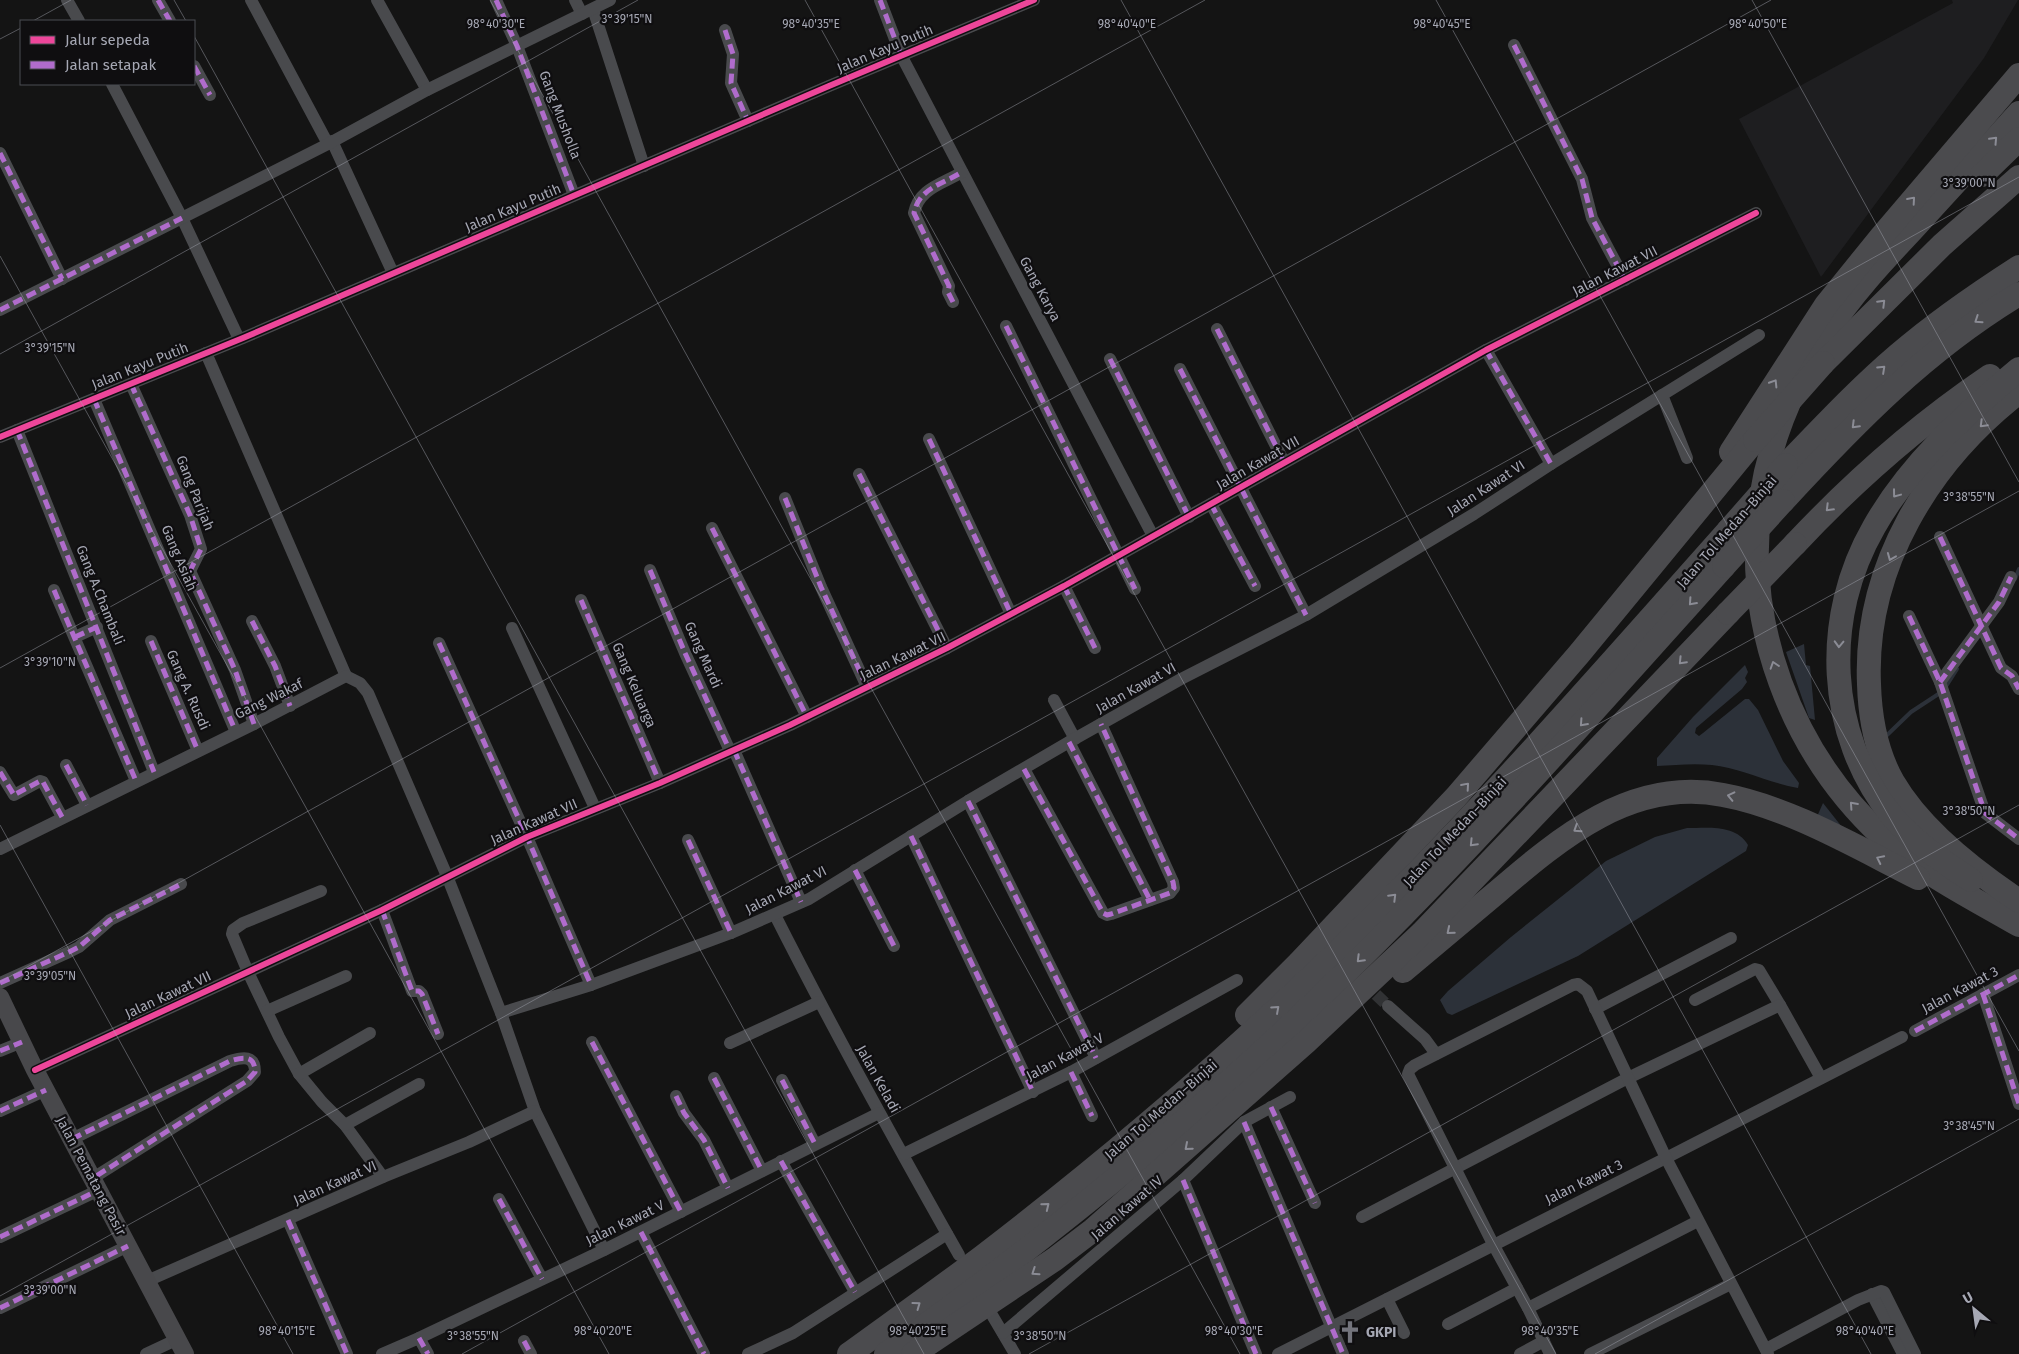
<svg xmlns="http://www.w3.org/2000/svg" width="2019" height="1354" font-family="'Fira Sans',sans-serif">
<rect width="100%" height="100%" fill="#141414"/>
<polygon fill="#1e1e20" points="1952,0 2018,0 1984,58 1821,277 1739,119 1953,3"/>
<g fill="#2c3139">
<polygon points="1804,644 1806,665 1810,666 1815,720 1809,718 1786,652"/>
<path d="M1745,665L1748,672L1745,678L1747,682L1742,689L1696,728L1695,733L1699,736L1703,733L1745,699H1749L1758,710L1783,761L1799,783L1798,788C1769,783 1740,768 1712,765C1694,763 1675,765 1657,766V758L1693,717Z"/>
<polygon points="1823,803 1842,827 1816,819"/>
<path d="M1687,828C1708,828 1736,824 1748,845L1746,851L1578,956L1452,1015L1447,1013L1440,1000L1448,991L1511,937L1606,861L1655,837Z"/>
</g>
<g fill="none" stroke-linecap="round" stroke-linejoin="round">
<g stroke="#2c3139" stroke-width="4">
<polyline points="2015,579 2019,569"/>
<polyline points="1945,688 1957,669"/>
<polyline points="1885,737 1911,712 1940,693"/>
</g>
<polyline stroke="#313234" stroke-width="12" stroke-dasharray="12 6" stroke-linecap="butt" points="1363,982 1388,1006"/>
<g stroke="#494a4d" stroke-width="12">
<polyline points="67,0 79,21"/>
<polyline points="158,0 170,21"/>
<polyline points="251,0 328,144"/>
<polyline points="377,0 427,90"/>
<polyline points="496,0 517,46 574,195"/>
<polyline points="575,0 582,14"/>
<polyline points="880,0 901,55 1153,536"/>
<polyline points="593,9 644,166"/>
<polyline points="725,30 733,54 731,83 748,121"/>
<polyline points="1514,45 1582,179 1592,218 1625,280"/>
<polyline points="194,66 210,95"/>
<polyline points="112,84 182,218 239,339"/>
<polyline points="332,141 393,273"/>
<polyline points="0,153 62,279"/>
<path d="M953,302L948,292L949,286L914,213C919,188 943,184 962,172"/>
<polyline points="0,310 328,144 427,90 610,0"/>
<polyline points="1006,326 1135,589"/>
<polyline points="1217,329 1284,462"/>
<polyline points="1486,350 1551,464"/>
<polyline points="206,353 346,676"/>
<polyline points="1110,359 1189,517"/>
<polyline points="1180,369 1306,615"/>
<polyline points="131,384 190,515 201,549 190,571 235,670 254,724"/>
<polyline points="1662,395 1687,458"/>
<polyline points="94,399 235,730"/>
<polyline points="17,430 154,772"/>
<polyline points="0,437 243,338 829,86 1034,0"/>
<polyline points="929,439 1011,614"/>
<polyline points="859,474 947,648"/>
<polyline points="785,498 821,587 867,687"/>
<polyline points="1211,504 1255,586"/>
<polyline points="712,528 807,717"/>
<polyline points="1940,537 2001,668 2012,676 2019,689"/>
<polyline points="650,570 685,653 730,751"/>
<polyline points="1064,586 1095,648"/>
<polyline points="54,590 136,781"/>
<polyline points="581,600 660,783"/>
<polyline points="1909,616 1940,682 1985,813 2019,839"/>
<polyline points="252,621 275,666 290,706"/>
<polyline points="512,628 595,808"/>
<polyline points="75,637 97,627"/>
<polyline points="151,641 198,751"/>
<polyline points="439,643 527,837 591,985"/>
<polyline points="346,676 360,683 368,693 447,876 501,1013 535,1111 604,1250"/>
<polyline points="1940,682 1999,602 2011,577"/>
<polyline points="1054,700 1075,739"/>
<polyline points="1069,742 1150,900"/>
<polyline points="734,750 801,902"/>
<polyline points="66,765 87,805"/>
<polyline points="1024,769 1103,913 1107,915 1111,914 1170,893 1174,888 1173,882 1101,724"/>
<polyline points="0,772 14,795 40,781 43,782 62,817"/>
<polyline points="968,801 1096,1058"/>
<polyline points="911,836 1033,1092"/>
<polyline points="688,840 731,933"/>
<polyline points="0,849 254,724 346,676"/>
<polyline points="855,870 894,946"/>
<polyline points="321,891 243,923 233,930 232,934 248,972 279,1037 299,1074 322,1102 345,1125 383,1177"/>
<polyline points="382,910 412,991 419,991 422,994 438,1034"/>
<path d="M775,915C833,1030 895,1142 959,1255"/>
<polyline points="0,983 69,952 79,947 110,920 181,884"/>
<polyline points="1983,994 2019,1104"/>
<polyline points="1695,1000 1755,969 1759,970 1780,1005"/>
<polyline points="1388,1006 1425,1039 1436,1054"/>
<polyline points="1595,1009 1731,938"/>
<polyline points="267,1011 346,976"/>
<polyline points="501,1013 591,985 731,933 809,899 968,801 1069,742 1181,679 1306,615 1474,514 1551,464 1759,335"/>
<polyline points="1915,1031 2019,975"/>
<polyline points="592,1042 681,1212"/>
<polyline points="730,1043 819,1002"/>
<polyline points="0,1051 22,1042"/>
<polyline points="35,1070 382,910 527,837 660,783 790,725 947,648 1064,586 1486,350 1756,213"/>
<polyline points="1071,1072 1092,1116"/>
<polyline points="299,1074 370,1033"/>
<polyline points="714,1078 762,1171"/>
<polyline points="782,1080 815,1144"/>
<polyline points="676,1096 684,1113 704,1140 728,1188"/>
<polyline points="1271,1107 1315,1203"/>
<polyline points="0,1111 46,1090"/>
<polyline points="1244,1122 1343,1354"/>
<polyline points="345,1125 419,1084"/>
<path d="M72,1139L230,1061C243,1057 255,1055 255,1072L247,1081L93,1178"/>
<polyline points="904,1154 1071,1072 1237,980"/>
<polyline points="781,1161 855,1292"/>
<polyline points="1183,1180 1256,1354"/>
<polyline points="499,1199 542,1279"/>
<polyline points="1362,1217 1628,1078 1780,1005 1821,1078"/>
<polyline points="288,1220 347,1354"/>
<polyline points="641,1232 704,1354"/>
<polyline points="0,1237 99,1190"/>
<polyline points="147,1281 383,1177 469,1142 535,1111"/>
<polyline points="1872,1294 1903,1354"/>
<polyline points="1387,1299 1404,1333"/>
<polyline points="0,1308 128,1246"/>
<polyline points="1528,1308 1698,1221"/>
<polyline points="992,1315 1015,1354"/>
<polyline points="1448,1324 1517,1288"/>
<polyline points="1003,1333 1183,1180 1244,1122 1290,1097"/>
<polyline points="419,1338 428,1354"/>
<polyline points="524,1341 531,1354"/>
<polyline points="1766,1349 1858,1300 1881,1291 1884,1292 1915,1354"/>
<polyline points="146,1354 178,1339"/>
<polyline points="382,1354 419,1338 604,1250 879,1113"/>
<polyline points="748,1354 793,1333 947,1234"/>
<polyline points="1278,1354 1666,1158 1902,1037"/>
<polyline points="1520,1354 1544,1341"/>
<polyline points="1550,1354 1528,1308 1493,1244 1408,1074 1410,1069 1415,1065 1573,985 1578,984 1587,991 1666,1158 1768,1354"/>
<polyline points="1590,1354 1731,1284"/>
</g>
<polyline stroke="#48484b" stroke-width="18" points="0,997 35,1070 185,1354"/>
<g stroke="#4b4b4e" stroke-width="24">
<path d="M2019,113C1984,152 1948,190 1913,229C1882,262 1850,296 1826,334C1794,383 1770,440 1761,498C1742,623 1791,752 1883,837C1923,874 1973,898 2019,925"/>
<polyline points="1982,175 2019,139"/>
<polyline points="1823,363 1942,245 2019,177"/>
<path d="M2019,392C1929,462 1864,567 1869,684C1870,718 1876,752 1893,782C1921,830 1974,871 2019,901"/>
<polyline points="1731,452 1826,305 1881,237 2019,75"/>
<path d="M1786,465C1822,428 1858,389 1898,355C1936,322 1977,294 2019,267"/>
<path d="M1783,501C1856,422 1926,350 2019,294"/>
<path d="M1795,544C1854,481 1919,424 1990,376"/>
<path d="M1971,880C1943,862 1914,842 1892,816C1826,734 1822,617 1874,527C1909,465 1965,414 2019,369"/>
<path d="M1403,971C1434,945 1465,919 1496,893C1560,838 1632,777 1723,795C1789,807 1858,848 1918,878"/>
<polyline points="1247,1015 1299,963 1456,797 1579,654 1755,440"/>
<path d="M849,1354C893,1322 938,1290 982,1257C1102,1165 1218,1067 1327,962C1469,826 1598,677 1728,531"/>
<path d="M886,1354C1046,1240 1200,1115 1341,977C1475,846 1599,705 1724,566"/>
<polyline points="913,1354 1055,1259 1093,1230 1306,1042 1422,933 1728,613"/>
</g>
<g stroke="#4b4b4e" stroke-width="24">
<polyline points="1755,440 1823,363"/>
<polyline points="1728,531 1786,465"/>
<polyline points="1724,566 1783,501"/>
<polyline points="1728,613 1795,544"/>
</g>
<g stroke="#b06ccc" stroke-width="5" stroke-dasharray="10 5" stroke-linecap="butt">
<polyline points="158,0 170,21"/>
<polyline points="496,0 517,46 574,195"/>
<polyline points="880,0 901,55"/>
<polyline points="725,30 733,54 731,83 748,121"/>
<polyline points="1514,45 1582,179 1592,218 1625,280"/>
<polyline points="194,66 210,95"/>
<polyline points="0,153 62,279"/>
<path d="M953,302L948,292L949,286L914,213C919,188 943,184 962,172"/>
<polyline points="0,310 182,218"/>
<polyline points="1006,326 1135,589"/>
<polyline points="1217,329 1284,462"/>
<polyline points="1486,350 1551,464"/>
<polyline points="1110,359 1189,517"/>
<polyline points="1180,369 1306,615"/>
<polyline points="131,384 190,515 201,549 190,571 235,670 254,724"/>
<polyline points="94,399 235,730"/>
<polyline points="17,430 154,772"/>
<polyline points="929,439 1011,614"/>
<polyline points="859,474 947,648"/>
<polyline points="785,498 821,587 867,687"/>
<polyline points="1211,504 1255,586"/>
<polyline points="712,528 807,717"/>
<polyline points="1940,537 2001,668 2012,676 2019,689"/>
<polyline points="650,570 685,653 730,751"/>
<polyline points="1064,586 1095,648"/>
<polyline points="54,590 136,781"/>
<polyline points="581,600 660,783"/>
<polyline points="1909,616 1940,682 1985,813 2019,839"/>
<polyline points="252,621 275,666 290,706"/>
<polyline points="75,637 97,627"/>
<polyline points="151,641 198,751"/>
<polyline points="439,643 527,837 591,985"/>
<polyline points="1940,682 1999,602 2011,577"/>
<polyline points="1069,742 1150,900"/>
<polyline points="734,750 801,902"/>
<polyline points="66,765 87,805"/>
<polyline points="1024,769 1103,913 1107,915 1111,914 1170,893 1174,888 1173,882 1101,724"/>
<polyline points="0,772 14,795 40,781 43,782 62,817"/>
<polyline points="968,801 1096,1058"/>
<polyline points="911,836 1033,1092"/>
<polyline points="688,840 731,933"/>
<polyline points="855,870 894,946"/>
<polyline points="382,910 412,991 419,991 422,994 438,1034"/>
<polyline points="0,983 69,952 79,947 110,920 181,884"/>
<polyline points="1983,994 2019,1104"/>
<polyline points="1915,1031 2019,975"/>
<polyline points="592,1042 681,1212"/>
<polyline points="0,1051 22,1042"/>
<polyline points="1071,1072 1092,1116"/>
<polyline points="714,1078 762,1171"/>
<polyline points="782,1080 815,1144"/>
<polyline points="676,1096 684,1113 704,1140 728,1188"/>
<polyline points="1271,1107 1315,1203"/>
<polyline points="0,1111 46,1090"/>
<polyline points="1244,1122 1343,1354"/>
<path d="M72,1139L230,1061C243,1057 255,1055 255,1072L247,1081L93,1178"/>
<polyline points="781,1161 855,1292"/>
<polyline points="1183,1180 1256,1354"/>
<polyline points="499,1199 542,1279"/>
<polyline points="288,1220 347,1354"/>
<polyline points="641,1232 704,1354"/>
<polyline points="0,1237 99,1190"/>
<polyline points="0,1308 128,1246"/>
<polyline points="419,1338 428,1354"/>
<polyline points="524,1341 531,1354"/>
</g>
<defs>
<g id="cycleway">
<polyline points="0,437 243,338 829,86 1034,0"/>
<polyline points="35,1070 382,910 527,837 660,783 790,725 947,648 1064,586 1486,350 1756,213"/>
</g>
</defs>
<use href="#cycleway" stroke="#0f0e10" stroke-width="9"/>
<use href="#cycleway" stroke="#ed469a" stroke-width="6"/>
</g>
<defs><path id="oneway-chevron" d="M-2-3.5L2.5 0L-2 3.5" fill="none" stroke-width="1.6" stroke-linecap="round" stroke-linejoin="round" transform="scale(1.25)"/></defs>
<g stroke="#8b8c95">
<use href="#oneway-chevron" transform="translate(1994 140) rotate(-47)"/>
<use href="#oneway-chevron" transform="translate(1912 200) rotate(-49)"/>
<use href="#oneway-chevron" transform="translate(1882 303) rotate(-45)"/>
<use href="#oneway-chevron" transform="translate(1978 320) rotate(146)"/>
<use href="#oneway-chevron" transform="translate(1882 369) rotate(-43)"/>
<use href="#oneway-chevron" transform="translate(1774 383) rotate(-58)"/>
<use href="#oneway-chevron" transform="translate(1983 424) rotate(135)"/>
<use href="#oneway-chevron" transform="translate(1855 425) rotate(135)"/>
<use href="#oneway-chevron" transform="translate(1896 494) rotate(127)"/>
<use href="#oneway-chevron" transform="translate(1829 508) rotate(135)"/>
<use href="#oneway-chevron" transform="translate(1891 557) rotate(112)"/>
<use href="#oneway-chevron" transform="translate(1692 602) rotate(132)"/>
<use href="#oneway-chevron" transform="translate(1839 644) rotate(92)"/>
<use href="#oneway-chevron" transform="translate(1682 661) rotate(134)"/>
<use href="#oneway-chevron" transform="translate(1774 665) rotate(-108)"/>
<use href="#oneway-chevron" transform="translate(1583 723) rotate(132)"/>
<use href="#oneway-chevron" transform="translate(1466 786) rotate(-49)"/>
<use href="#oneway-chevron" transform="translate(1731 796) rotate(-167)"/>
<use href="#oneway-chevron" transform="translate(1853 805) rotate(-132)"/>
<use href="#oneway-chevron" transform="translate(1577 829) rotate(147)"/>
<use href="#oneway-chevron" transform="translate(1473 843) rotate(134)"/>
<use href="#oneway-chevron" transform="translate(1880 859) rotate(-154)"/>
<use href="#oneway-chevron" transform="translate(1393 897) rotate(-45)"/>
<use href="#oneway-chevron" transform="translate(1450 931) rotate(140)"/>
<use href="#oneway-chevron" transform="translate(1360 959) rotate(135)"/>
<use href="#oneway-chevron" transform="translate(1276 1009) rotate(-42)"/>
<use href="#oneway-chevron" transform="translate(1188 1147) rotate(139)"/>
<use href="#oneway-chevron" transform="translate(1046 1206) rotate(-39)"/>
<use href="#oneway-chevron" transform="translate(1035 1272) rotate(146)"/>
<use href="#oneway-chevron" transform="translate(917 1305) rotate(-36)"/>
</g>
<path fill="none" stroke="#a6a8b4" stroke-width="1" stroke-opacity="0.45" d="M174,0L186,21M490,0L1240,1354M805,0L1556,1354M1121,0L1871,1354M1436,0L2019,1051M1752,0L2019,482M33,21L71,0M194,36L924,1354M0,39L21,28M0,256L609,1354M0,354L638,0M0,668L1205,0M0,825L293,1354M0,982L1771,0M0,1296L2019,177M462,1354L2019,491M1029,1354L2019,805M1595,1354L2019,1119"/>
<defs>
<symbol id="church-bare" viewBox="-9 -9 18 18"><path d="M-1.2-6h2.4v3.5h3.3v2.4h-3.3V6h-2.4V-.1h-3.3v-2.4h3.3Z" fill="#73747c" stroke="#0f0e10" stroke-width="2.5" paint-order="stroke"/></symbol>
</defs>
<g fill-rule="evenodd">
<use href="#church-bare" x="1334" y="1316" width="32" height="32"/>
</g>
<g text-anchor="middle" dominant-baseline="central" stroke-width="4.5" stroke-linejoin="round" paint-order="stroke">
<g font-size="14" fill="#a6a8b4" stroke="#0f0e10">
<text transform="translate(885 49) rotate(-23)">Jalan Kayu Putih</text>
<text transform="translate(560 115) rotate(69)">Gang Musholla</text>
<text transform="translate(513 208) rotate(-23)">Jalan Kayu Putih</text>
<text transform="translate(1615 271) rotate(-27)">Jalan Kawat VII</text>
<text transform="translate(1040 289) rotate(62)">Gang Karya</text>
<text transform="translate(140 366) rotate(-22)">Jalan Kayu Putih</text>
<text transform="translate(1258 463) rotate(-30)">Jalan Kawat VII</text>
<text transform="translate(1486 488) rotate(-33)">Jalan Kawat VI</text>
<text transform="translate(195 493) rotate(68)">Gang Parijah</text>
<text transform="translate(1727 532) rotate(-49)">Jalan Tol Medan–Binjai</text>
<text transform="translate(179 558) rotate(67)">Gang Asiah</text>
<text transform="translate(100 595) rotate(68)">Gang A.Chambali</text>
<text transform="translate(703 655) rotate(66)">Gang Mardi</text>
<text transform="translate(903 656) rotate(-26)">Jalan Kawat VII</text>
<text transform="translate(634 685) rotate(67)">Gang Keluarga</text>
<text transform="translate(1136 688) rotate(-29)">Jalan Kawat VI</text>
<text transform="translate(188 690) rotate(66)">Gang A. Rusdi</text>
<text transform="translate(269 699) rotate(-26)">Gang Wakaf</text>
<text transform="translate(534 822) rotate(-24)">Jalan Kawat VII</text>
<text transform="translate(1455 832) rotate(-47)">Jalan Tol Medan–Binjai</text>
<text transform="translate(786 890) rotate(-27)">Jalan Kawat VI</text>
<text transform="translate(1960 990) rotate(-28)">Jalan Kawat 3</text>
<text transform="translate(168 995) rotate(-25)">Jalan Kawat VII</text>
<text transform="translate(1065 1057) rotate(-28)">Jalan Kawat V</text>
<text transform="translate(878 1079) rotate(61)">Jalan Keladi</text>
<text transform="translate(1161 1110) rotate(-41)">Jalan Tol Medan–Binjai</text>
<text transform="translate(91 1176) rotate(62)">Jalan Pematang Pasir</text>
<text transform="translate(1584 1182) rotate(-26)">Jalan Kawat 3</text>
<text transform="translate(335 1183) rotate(-24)">Jalan Kawat VI</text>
<text transform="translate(1127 1208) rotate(-41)">Jalan Kawat IV</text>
<text transform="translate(625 1223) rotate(-26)">Jalan Kawat V</text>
</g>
<g font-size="14" font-weight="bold" fill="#a6a8b4" stroke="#0f0e10" text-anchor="start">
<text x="1366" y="1332">GKPI</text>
</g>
</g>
<g font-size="12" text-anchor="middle" fill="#a6a8b4" stroke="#0f0e10" stroke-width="4.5" stroke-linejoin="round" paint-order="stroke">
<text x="627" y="23">3°39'15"N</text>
<text x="496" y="28">98°40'30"E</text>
<text x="811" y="28">98°40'35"E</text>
<text x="1127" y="28">98°40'40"E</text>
<text x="1442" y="28">98°40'45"E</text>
<text x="1758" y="28">98°40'50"E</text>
<text x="1969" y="187">3°39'00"N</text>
<text x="50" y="352">3°39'15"N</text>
<text x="1969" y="501">3°38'55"N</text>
<text x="50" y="666">3°39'10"N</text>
<text x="1969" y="815">3°38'50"N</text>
<text x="50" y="980">3°39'05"N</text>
<text x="1969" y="1130">3°38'45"N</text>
<text x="50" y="1294">3°39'00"N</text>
<text x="287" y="1335">98°40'15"E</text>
<text x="603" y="1335">98°40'20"E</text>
<text x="918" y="1335">98°40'25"E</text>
<text x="1234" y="1335">98°40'30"E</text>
<text x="1550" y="1335">98°40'35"E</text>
<text x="1865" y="1335">98°40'40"E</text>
<text x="473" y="1340">3°38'55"N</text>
<text x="1040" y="1340">3°38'50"N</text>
</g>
<rect x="20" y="20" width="175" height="65" fill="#0f0e10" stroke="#4b4c52"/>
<rect x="30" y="36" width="25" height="8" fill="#ed469a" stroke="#4b4c52"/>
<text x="65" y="45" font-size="15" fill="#a6a8b4">Jalur sepeda</text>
<rect x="30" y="61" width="25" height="8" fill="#b06ccc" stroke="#4b4c52"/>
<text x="65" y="70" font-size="15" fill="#a6a8b4">Jalan setapak</text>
<g transform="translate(1974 1309) rotate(331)" stroke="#0f0e10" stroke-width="4" paint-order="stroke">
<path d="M0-4L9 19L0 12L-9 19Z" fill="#a6a8b4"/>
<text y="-8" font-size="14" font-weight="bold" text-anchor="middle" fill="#a6a8b4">U</text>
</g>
</svg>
